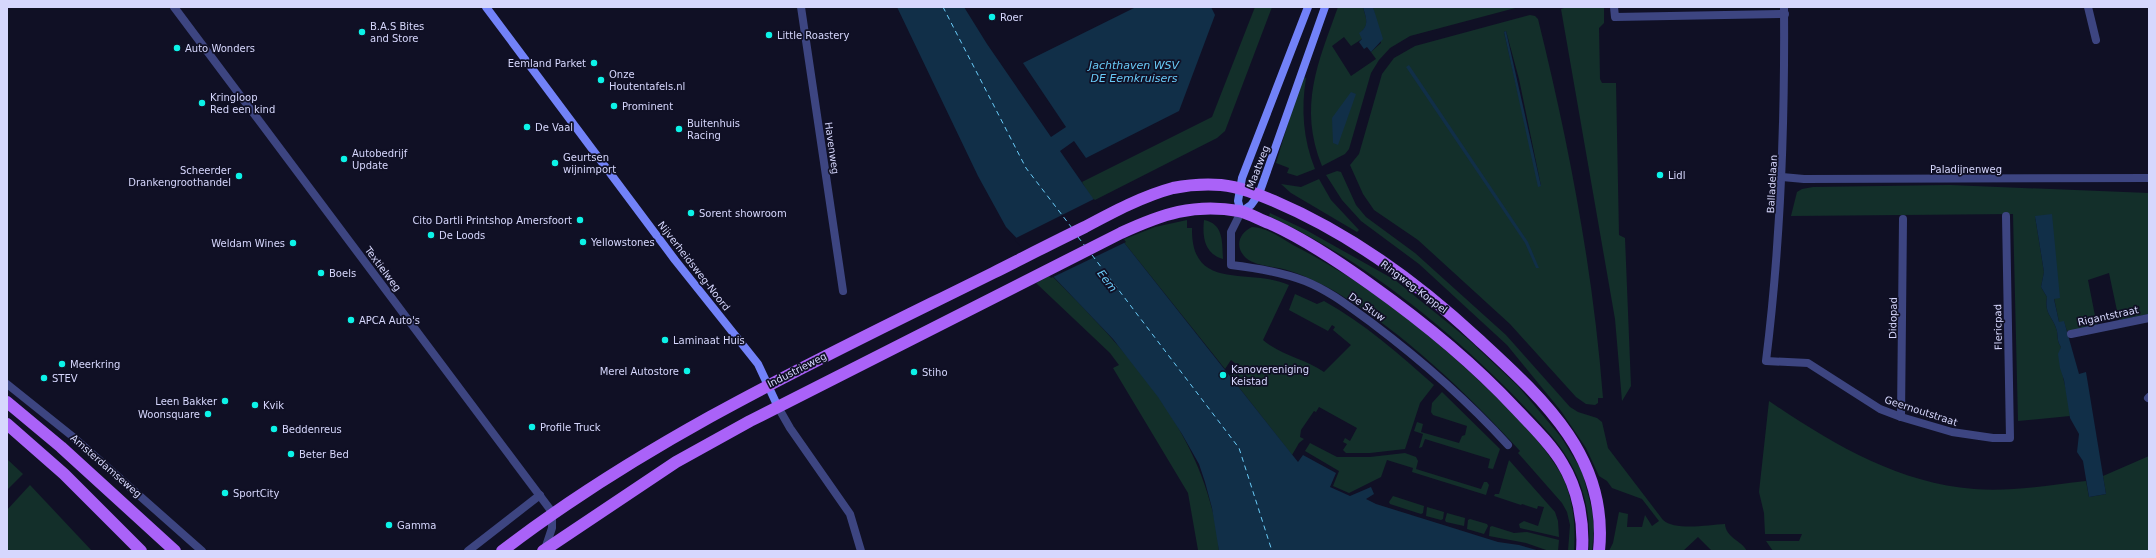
<svg xmlns="http://www.w3.org/2000/svg" width="2156" height="558" font-family="'DejaVu Sans',sans-serif">
<rect width="100%" height="100%" fill="#101025"/>
<g fill="#132f2a" fill-rule="evenodd">
<polygon points="1255,7 1272,7 1225,131 1217,138 1093,201 1082,182 1212,117"/>
<path d="M1338,7H1363C1365,16 1370,24 1362,31V39L1351,46L1344,37L1332,46L1351,76L1376,59L1371,52L1381,43L1373,7H1519L1410,36L1390,48L1379,60L1371,73L1349,149L1345,154L1322,166C1298,106 1318,63 1338,7Z"/>
<polygon points="1567,7 1604,7 1604,23 1599,28 1600,79 1602,83 1616,83 1619,235 1625,238 1631,386 1622,401 1615,319 1561,9"/>
<path d="M1530,15L1535,16L1538,19C1569,144 1593,270 1603,398H1598V403L1595,405L1586,404L1576,397L1510,324L1418,240L1374,210L1363,194L1350,165L1359,154L1382,74L1394,58L1415,46ZM1506,31L1519,79L1541,186H1539L1504,32Z"/>
<path d="M1302,77L1306,78C1301,109 1303,139 1315,169L1297,176L1287,173L1289,168L1276,163Z"/>
<path d="M1337,171L1341,172L1356,205L1366,217L1415,253L1506,335L1570,407L1578,412L1597,418L1602,422L1608,448L1663,520C1675,531 1708,525 1725,524C1726,538 1741,540 1747,551H1712L1698,537L1683,551H1609L1613,543L1619,512L1628,514L1627,527H1642L1645,515L1652,526L1659,521L1642,499L1612,488L1607,481L1599,476L1586,448L1561,411L1507,345L1419,264L1361,221L1342,200L1326,175Z"/>
<polygon points="1319,179 1331,200 1359,230 1357,232 1291,193 1281,184 1301,187"/>
<path d="M1950,185L2149,193V314L2119,320L2109,273L2088,280L2097,326L2067,331L2064,322H2059L2054,298H2059L2035,216L2044,272L2041,287L2047,297C2044,315 2053,316 2057,331C2058,337 2057,341 2061,347C2057,360 2062,368 2064,381C2067,392 2069,404 2070,416L2018,421L2013,214L1791,216L1797,192L1802,189L1813,187Z"/>
<path d="M1270,213L1306,230L1395,280L1469,340L1518,386L1561,437L1582,471L1592,510L1594,527L1592,551H1589C1591,521 1586,492 1572,466C1560,442 1539,422 1521,403C1451,330 1361,258 1269,216Z"/>
<path d="M1187,220V228H1192C1191,293 1249,267 1289,285L1263,340C1280,355 1305,359 1324,372L1351,345L1333,330L1335,327L1332,325L1328,331L1289,310L1295,294L1317,304L1324,301C1364,323 1400,355 1434,385L1420,403L1405,449L1370,453H1346L1343,450L1347,444L1343,442L1345,438L1350,441L1357,428L1319,407L1316,412L1314,411L1301,430L1300,437L1304,439L1299,443L1292,455L1230,376L1236,364L1231,360L1225,369L1122,240L1155,227Z"/>
<path d="M1204,220C1224,224 1222,242 1223,259C1205,254 1202,238 1204,220Z"/>
<path d="M1252,227C1266,227 1281,238 1293,245C1366,282 1431,334 1490,391C1516,416 1543,443 1561,474C1573,497 1576,525 1574,551H1568L1570,525L1567,512L1562,503L1518,453L1520,451C1467,393 1404,333 1336,292C1322,284 1306,276 1290,271C1276,266 1257,267 1246,258C1234,247 1239,233 1252,227Z"/>
<path d="M1051,275C1127,351 1210,438 1219,551L1198,550L1188,493L1113,368L1119,365L1110,353L1036,283Z"/>
<polygon points="1442,392 1500,449 1493,469 1488,468 1490,459 1425,439 1422,447 1419,448 1423,434 1414,431 1417,422 1423,424 1421,432 1459,443 1462,436 1465,435 1467,426 1433,415 1431,412 1432,403"/>
<path d="M1769,401C1831,443 1897,483 1974,489C2011,492 2049,485 2086,481L2089,497L2106,494L2103,476L2149,456V551H1773L1766,541H1799L1802,534H1765L1764,513L1759,492Z"/>
<polygon points="1310,443 1337,457 1370,457 1405,453 1416,457 1418,461 1416,469 1481,489 1484,482 1487,482 1489,485 1486,495 1412,472 1413,468 1387,460 1381,477 1349,493 1333,486 1339,471 1305,451"/>
<polygon points="7,459 23,474 7,490"/>
<polygon points="1509,460 1555,512 1558,521 1559,537 1520,528 1519,524 1524,521 1538,526 1544,507 1538,506 1537,509 1522,504 1521,505 1494,496 1495,494 1499,494"/>
<polygon points="30,485 92,551 7,551 7,510"/>
<polygon points="1393,496 1424,506 1423,513 1421,514 1390,504 1389,502"/>
<polygon points="1427,507 1444,512 1443,519 1441,520 1426,516"/>
<polygon points="1447,513 1465,518 1464,526 1446,522 1445,520"/>
<polygon points="1470,519 1487,524 1488,526 1484,534 1467,529 1468,520"/>
<polygon points="1492,526 1514,533 1527,532 1559,540 1558,551 1549,551 1526,543 1489,536 1490,527"/>
</g>
<g fill="#112f48">
<polygon points="897,7 964,7 987,44 1051,137 1066,127 1023,63 1136,7 1211,7 1215,15 1179,111 1086,158 1074,141 1060,151 1122,240 1298,462 1303,455 1336,473 1330,487 1350,496 1371,487 1374,494 1366,499 1376,504 1498,542 1519,545 1540,551 1219,551 1212,508 1205,482 1199,464 1182,434 1158,397 1113,339 1006,227 978,176"/>
<path d="M1363,7H1373L1383,39L1371,52L1367,47L1364,49L1359,42L1362,39L1359,33C1370,26 1366,18 1363,7Z"/>
<polygon points="1506,31 1541,186 1538,187 1504,32"/>
<polygon points="1409,65 1528,242 1539,268 1536,268 1525,243 1406,67"/>
<polygon points="1351,92 1356,94 1338,145 1333,143 1332,118"/>
<path d="M2052,214L2060,298L2054,299L2059,322L2064,321L2079,374L2086,372L2106,494L2089,497L2083,461L2077,452L2079,434L2070,418L2064,380L2060,368L2058,354L2061,347C2057,341 2058,337 2057,331C2053,316 2044,315 2047,297L2041,287L2044,272L2035,216Z"/>
</g>
<polygon fill="#101025" points="1094,199 1126,242 1051,278 1014,239"/>
<g fill="none" stroke-linecap="round" stroke-linejoin="round">
<g stroke="#69cbf8" stroke-width="1" stroke-dasharray="5 4" stroke-linecap="butt">
<polyline points="943,7 1026,168 1072,228"/>
<polyline points="1078,237 1085,246"/>
<polyline points="1092,255 1239,448 1272,551"/>
</g>
<g stroke="#3d4581" stroke-width="8">
<polyline points="174,7 552,512 552,528 545,549"/>
<polyline points="801,7 843,291"/>
<polyline points="1614,7 1615,17 1785,14"/>
<path d="M1784,7C1785,128 1781,241 1766,361L1808,363L1880,409L1901,417L1952,432L1993,438H2010L2006,216"/>
<polyline points="2088,7 2096,40"/>
<polyline points="1782,177 1804,179 2149,178"/>
<path d="M1241,212L1231,232V265C1257,268 1281,272 1305,281C1330,291 1351,308 1372,323C1421,360 1467,400 1508,445"/>
<polyline points="2071,334 2149,318"/>
<polyline points="7,384 72,436 202,551"/>
<polyline points="2148,398 2149,397"/>
<polyline points="778,407 790,428 850,514 861,551"/>
<polyline points="1901,417 1903,219"/>
<polyline points="468,551 540,495"/>
</g>
<g stroke="#7282f8" stroke-width="8">
<polyline points="486,7 675,260 758,364 778,407"/>
<polyline points="1308,7 1242,178 1238,201 1241,212 1251,205 1259,194 1325,7"/>
</g>
<g stroke="#aa62f8" stroke-width="12">
<polyline points="7,402 61,447 175,551"/>
<polyline points="7,424 64,474 141,551"/>
<path d="M502,551C652,436 824,357 993,273C1023,258 1054,242 1085,227C1113,212 1143,196 1173,188C1188,185 1206,184 1221,185C1240,187 1257,194 1274,201C1349,233 1419,284 1478,339C1542,398 1609,457 1599,551"/>
<path d="M543,551L676,462L750,421L1121,233C1162,214 1194,203 1239,211C1249,213 1260,220 1269,223C1305,239 1339,262 1371,285C1423,322 1471,361 1515,408C1531,425 1550,443 1562,463C1578,489 1584,521 1582,551"/>
</g>
</g>
<g fill="#0cf3e8" stroke="#101025" stroke-width="1.5">
<circle cx="992" cy="17" r="4"/>
<circle cx="362" cy="32" r="4"/>
<circle cx="769" cy="35" r="4"/>
<circle cx="177" cy="48" r="4"/>
<circle cx="594" cy="63" r="4"/>
<circle cx="601" cy="80" r="4"/>
<circle cx="202" cy="103" r="4"/>
<circle cx="614" cy="106" r="4"/>
<circle cx="527" cy="127" r="4"/>
<circle cx="679" cy="129" r="4"/>
<circle cx="344" cy="159" r="4"/>
<circle cx="555" cy="163" r="4"/>
<circle cx="1660" cy="175" r="4"/>
<circle cx="239" cy="176" r="4"/>
<circle cx="691" cy="213" r="4"/>
<circle cx="580" cy="220" r="4"/>
<circle cx="431" cy="235" r="4"/>
<circle cx="583" cy="242" r="4"/>
<circle cx="293" cy="243" r="4"/>
<circle cx="321" cy="273" r="4"/>
<circle cx="351" cy="320" r="4"/>
<circle cx="665" cy="340" r="4"/>
<circle cx="62" cy="364" r="4"/>
<circle cx="687" cy="371" r="4"/>
<circle cx="914" cy="372" r="4"/>
<circle cx="1223" cy="375" r="4"/>
<circle cx="44" cy="378" r="4"/>
<circle cx="225" cy="401" r="4"/>
<circle cx="255" cy="405" r="4"/>
<circle cx="208" cy="414" r="4"/>
<circle cx="532" cy="427" r="4"/>
<circle cx="274" cy="429" r="4"/>
<circle cx="291" cy="454" r="4"/>
<circle cx="225" cy="493" r="4"/>
<circle cx="389" cy="525" r="4"/>
</g>
<g text-anchor="middle" dominant-baseline="central" stroke-width="3.5" stroke-linejoin="round" paint-order="stroke">
<g font-size="10" fill="#d6d7fd" stroke="#101025" text-anchor="start">
<text x="1000" y="17">Roer</text>
<text x="370" y="26">B.A.S Bites<tspan x="370" dy="12">and Store</tspan></text>
<text x="777" y="35">Little Roastery</text>
<text x="185" y="48">Auto Wonders</text>
<text x="586" y="63" text-anchor="end">Eemland Parket</text>
<text x="609" y="74">Onze<tspan x="609" dy="12">Houtentafels.nl</tspan></text>
<text x="210" y="97">Kringloop<tspan x="210" dy="12">Red een kind</tspan></text>
<text x="622" y="106">Prominent</text>
<text x="687" y="123">Buitenhuis<tspan x="687" dy="12">Racing</tspan></text>
<text x="535" y="127">De Vaal</text>
<text x="352" y="153">Autobedrijf<tspan x="352" dy="12">Update</tspan></text>
<text x="563" y="157">Geurtsen<tspan x="563" dy="12">wijnimport</tspan></text>
<text x="231" y="170" text-anchor="end">Scheerder<tspan x="231" dy="12">Drankengroothandel</tspan></text>
<text x="1668" y="175">Lidl</text>
<text x="699" y="213">Sorent showroom</text>
<text x="572" y="220" text-anchor="end">Cito Dartli Printshop Amersfoort</text>
<text x="439" y="235">De Loods</text>
<text x="591" y="242">Yellowstones</text>
<text x="285" y="243" text-anchor="end">Weldam Wines</text>
<text x="329" y="273">Boels</text>
<text x="359" y="320">APCA Auto's</text>
<text x="673" y="340">Laminaat Huis</text>
<text x="70" y="364">Meerkring</text>
<text x="1231" y="369">Kanovereniging<tspan x="1231" dy="12">Keistad</tspan></text>
<text x="679" y="371" text-anchor="end">Merel Autostore</text>
<text x="922" y="372">Stiho</text>
<text x="52" y="378">STEV</text>
<text x="217" y="401" text-anchor="end">Leen Bakker</text>
<text x="263" y="405">Kvik</text>
<text x="200" y="414" text-anchor="end">Woonsquare</text>
<text x="540" y="427">Profile Truck</text>
<text x="282" y="429">Beddenreus</text>
<text x="299" y="454">Beter Bed</text>
<text x="233" y="493">SportCity</text>
<text x="397" y="525">Gamma</text>
</g>
<g font-size="10" fill="#d6d7fd" stroke="#101025">
<text transform="translate(832 148) rotate(82)">Havenweg</text>
<text transform="translate(1258 167) rotate(-69)">Maatweg</text>
<text x="1966" y="169">Paladijnenweg</text>
<text transform="translate(1772 184) rotate(-87)">Balladelaan</text>
<text transform="translate(694 266) rotate(52)">Nijverheidsweg-Noord</text>
<text transform="translate(383 269) rotate(53)">Textielweg</text>
<text transform="translate(1414 287) rotate(37)">Ringweg-Koppel</text>
<text transform="translate(1367 307) rotate(35)">De Stuw</text>
<text transform="translate(2108 316) rotate(-12)">Rigantstraat</text>
<text transform="translate(1893 318) rotate(-89)">Didopad</text>
<text transform="translate(1998 327) rotate(-91)">Flericpad</text>
<text transform="translate(797 370) rotate(-27)">Industrieweg</text>
<text transform="translate(1921 411) rotate(18)">Geernoutstraat</text>
<text transform="translate(106 466) rotate(41)">Amsterdamseweg</text>
</g>
<g font-size="11" font-style="italic" fill="#69cbf8" stroke="#101025">
<text x="1134" y="65">Jachthaven WSV<tspan x="1134" dy="13">DE Eemkruisers</tspan></text>
<text transform="translate(1107 281) rotate(53)">Eem</text>
</g>
</g>
<rect width="2156" height="558" fill="none" stroke="#d6d7fd" stroke-width="16"/>
</svg>
